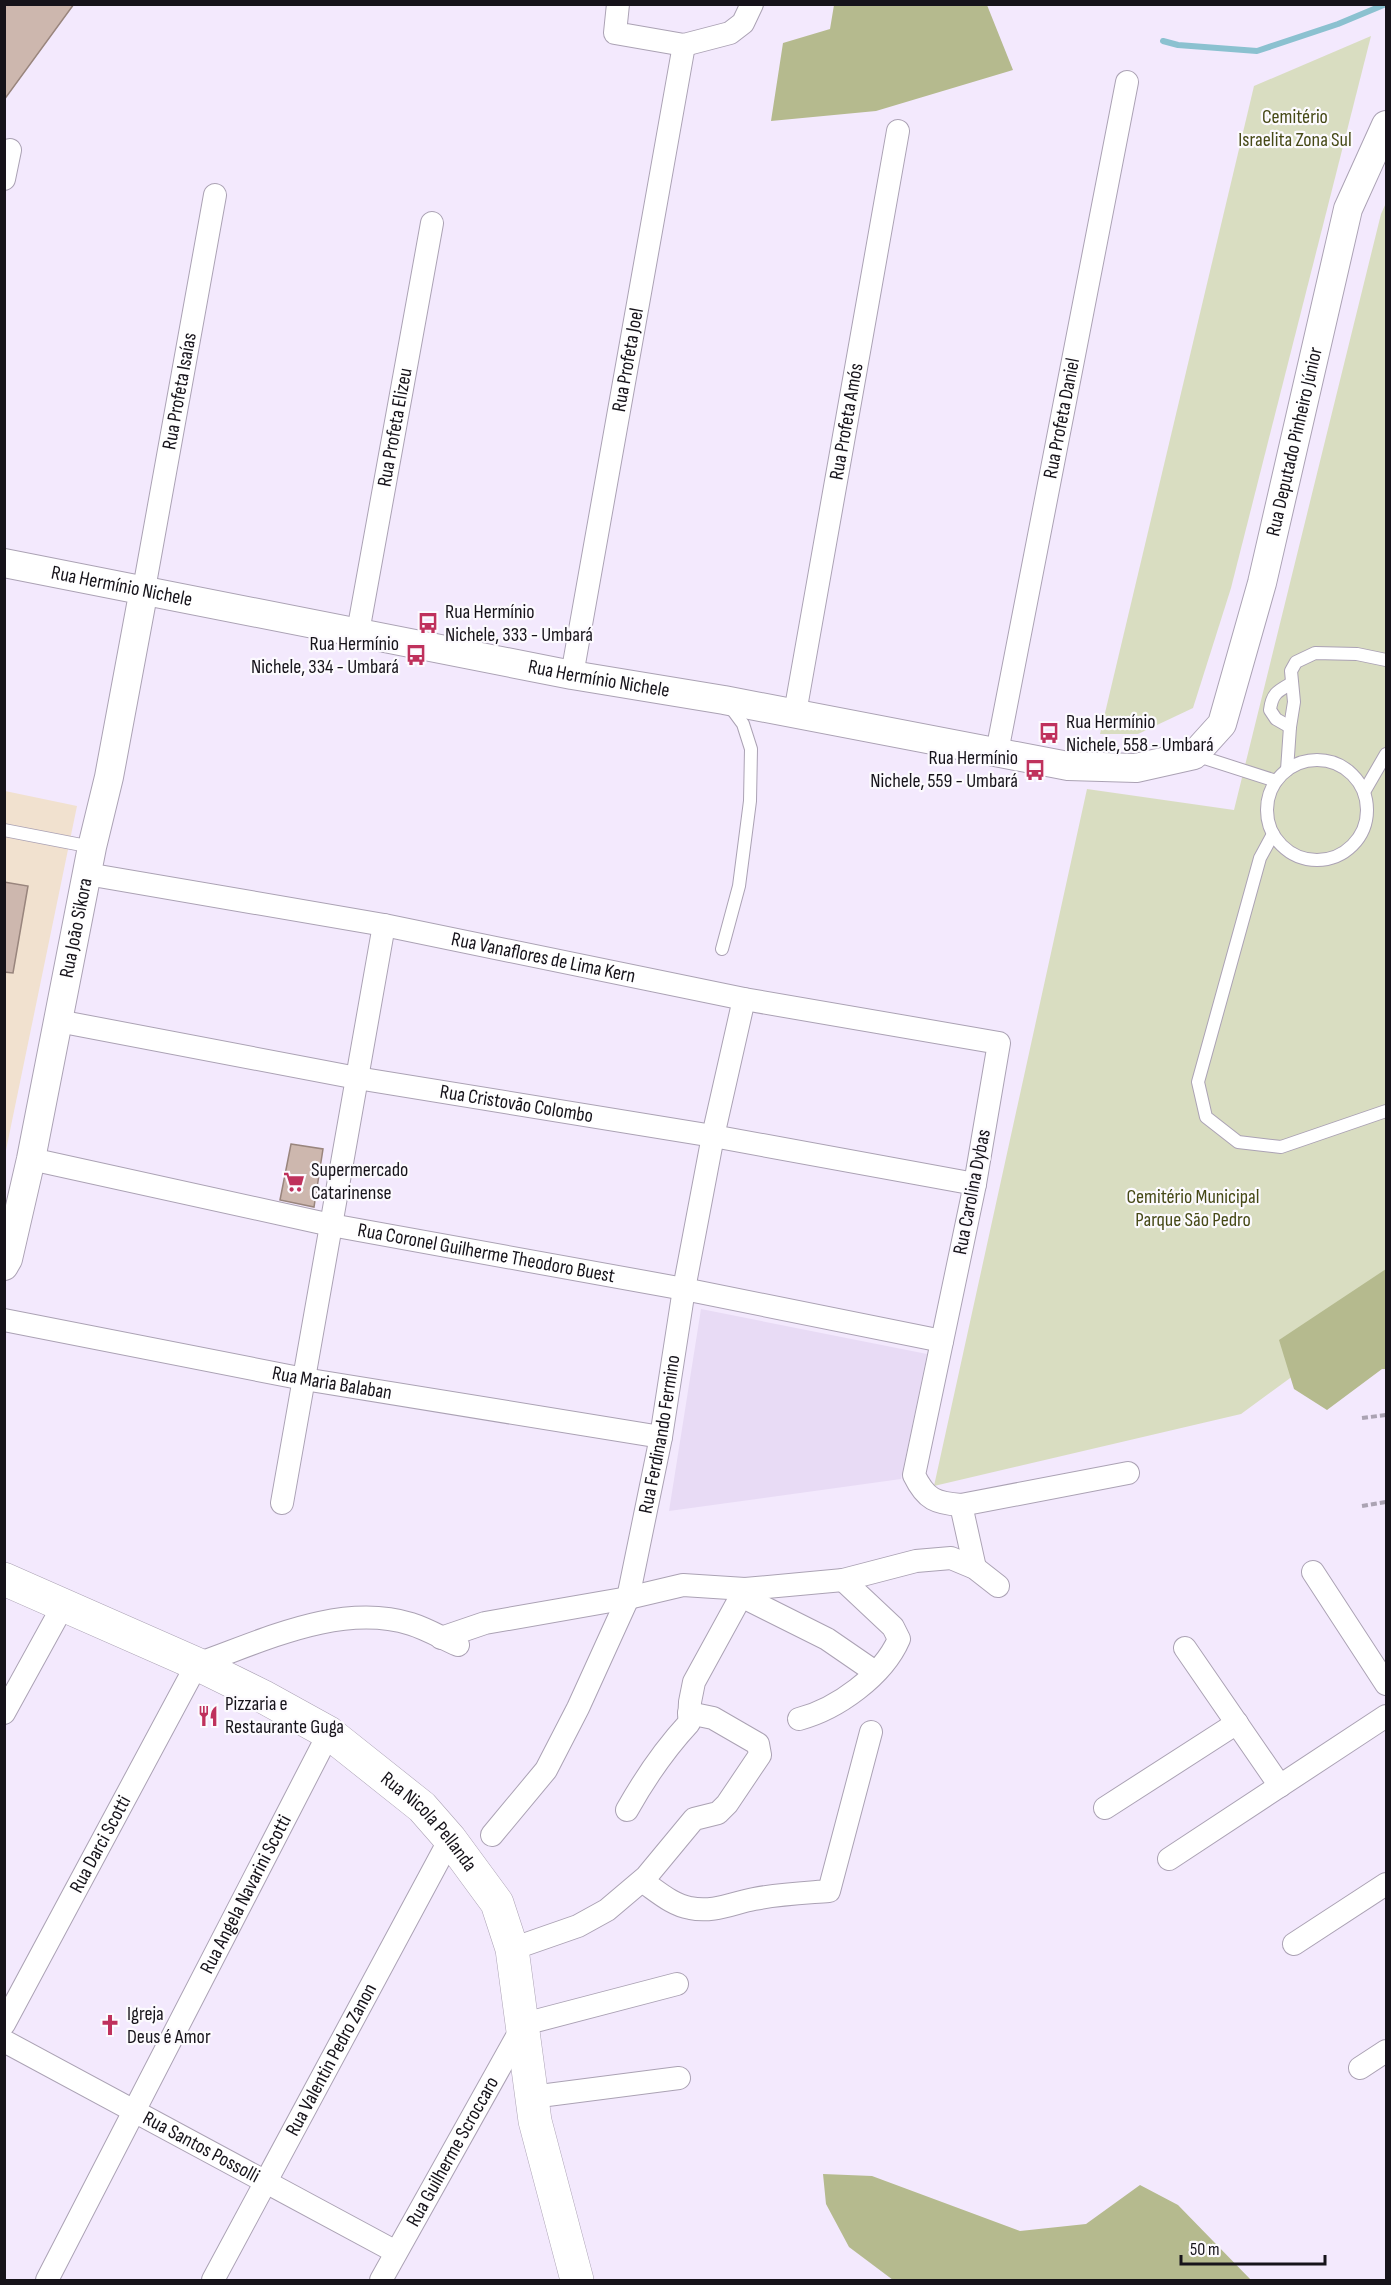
<svg xmlns="http://www.w3.org/2000/svg" width="1391" height="2285" font-family="'Sofia Sans Condensed',sans-serif">
<rect width="100%" height="100%" fill="#f3e9fd"/>
<polygon fill="#f1e1cf" points="5,791 77,806 5,1155"/>
<polygon fill="#e8dbf5" points="701,1309 927,1354 901,1479 669,1511"/>
<g fill="#d9ddc1">
<polygon points="1371,36 1231,588 1193,708 1138,734 1100,734 1254,86"/>
<polygon points="1386,203 1386,1308 1241,1414 934,1486 1087,789 1234,810 1381,214"/>
</g>
<g fill="#b5ba8e">
<polygon points="834,5 987,5 1013,70 876,111 771,121 783,43 830,29"/>
<polygon points="1386,1269 1386,1369 1382,1369 1327,1410 1294,1389 1279,1340"/>
<polygon points="823,2174 872,2176 1020,2231 1086,2224 1140,2185 1178,2205 1251,2280 893,2280 849,2247 826,2204"/>
</g>
<g fill="none" stroke-linecap="round" stroke-linejoin="round">
<polyline stroke="#8bc1d0" stroke-width="6" points="1163,41 1178,45 1257,51 1338,24 1386,4"/>
</g>
<g fill="#cdb7ae" stroke="#99857d" stroke-width="1.5">
<polygon points="4,4 74,4 4,100"/>
<polygon points="4,882 28,886 13,973 4,972"/>
<polygon points="291,1144 323,1149 314,1207 280,1200"/>
</g>
<g fill="none" stroke-linecap="round" stroke-linejoin="round">
<defs>
<g id="service">
<path d="M1290,727L1276,719L1270,710C1272,693 1278,691 1292,683"/>
<polyline points="1195,755 1276,781"/>
<circle cx="1317" cy="810" r="50"/>
<polyline points="1287,770 1290,727 1294,702 1291,671 1296,662 1315,653 1357,654 1386,660"/>
<polyline points="1364,792 1386,754"/>
<polyline points="4,830 92,847"/>
<polyline points="1273,834 1260,858 1198,1082 1206,1117 1238,1142 1281,1147 1386,1111"/>
<polyline points="722,949 739,886 750,801 751,749 743,724 729,705"/>
</g>
<g id="minor">
<polyline points="618,4 615,33 684,45 730,33 743,23 752,4"/>
<polyline points="4,179 10,150"/>
<path id="s1" d="M144,589L215,195"/>
<path id="s2" d="M358,632L432,223"/>
<path id="s3" d="M572,675L684,45"/>
<path id="s4" d="M795,713L898,131"/>
<path id="s5" d="M997,752L1127,82"/>
<path id="s6" d="M87,874L384,925L744,999L999,1043L975,1184L914,1475C926,1500 936,1503 961,1505L975,1568"/>
<path id="s7" d="M58,1021L357,1078L713,1136L975,1184"/>
<path id="s8" d="M31,1159L331,1225L684,1289L942,1341"/>
<path id="s9" d="M4,1320L304,1379L661,1437"/>
<polyline points="282,1503 384,925"/>
<polyline points="961,1505 1128,1473"/>
<polyline points="1313,1572 1386,1684"/>
<polyline points="741,1596 827,1639 875,1672"/>
<polyline points="441,1638 485,1623 628,1598 683,1585 745,1589 843,1580 916,1561 951,1558 975,1568 998,1586"/>
<polyline points="1185,1648 1280,1786"/>
<polyline points="4,1713 64,1604"/>
<path d="M799,1719C837,1709 883,1676 899,1639L893,1627L843,1580"/>
<polyline points="1105,1808 1237,1723"/>
<path d="M627,1810C645,1778 664,1750 689,1723L690,1702L694,1682L745,1589"/>
<path id="s10" d="M492,1835L546,1770L578,1708L628,1598L661,1437L684,1289L713,1136L744,999"/>
<polyline points="1169,1859 1386,1716"/>
<path d="M642,1881C657,1891 672,1905 690,1908C713,1913 733,1903 754,1899C779,1894 804,1893 829,1891L871,1732"/>
<polyline points="1294,1944 1386,1884"/>
<polyline points="512,1949 578,1926 607,1910 646,1877 694,1819 718,1813 727,1804 760,1755 758,1744 713,1718 689,1713"/>
<path id="s11" d="M4,2024L197,1664C263,1641 340,1602 411,1624C427,1629 442,1638 458,1645"/>
<path id="s12" d="M4,2041L396,2252"/>
<polyline points="1360,2068 1386,2051"/>
<polyline points="532,2097 679,2078"/>
<path id="s13" d="M47,2280L329,1733"/>
<path id="s14" d="M213,2280L450,1839"/>
<path id="s15" d="M381,2280L524,2024L677,1984"/>
</g>
<g id="tertiary">
<path id="s16" d="M4,563L572,675L724,700L1068,766L1136,768L1194,755L1222,724L1262,583L1348,209L1386,125"/>
<path id="s17" d="M4,1266L8,1259L31,1159L92,847L109,777L144,589"/>
</g>
<g id="secondary">
<path id="s18" d="M4,1579L197,1664L262,1696L329,1733L422,1807L450,1839L497,1903L512,1949L535,2121L577,2280"/>
</g>
</defs>
<use href="#service" stroke="#aba2b4" stroke-width="14"/>
<use href="#minor" stroke="#aba2b4" stroke-width="24"/>
<use href="#tertiary" stroke="#aba2b4" stroke-width="30"/>
<use href="#secondary" stroke="#aba2b4" stroke-width="34"/>
<g stroke="#aba3b3" stroke-width="4" stroke-dasharray="6 3" stroke-linecap="butt">
<polyline points="1362,1418 1386,1415"/>
<polyline points="1362,1506 1386,1502"/>
</g>
<use href="#service" stroke="#fff" stroke-width="12"/>
<use href="#minor" stroke="#fff" stroke-width="22"/>
<use href="#tertiary" stroke="#fff" stroke-width="28"/>
<use href="#secondary" stroke="#fff" stroke-width="33"/>
</g>
<defs>
<symbol id="bus-bare" viewBox="-9 -9 18 18"><path d="M-5-6H5V4H4V6H2V4H-2V6H-4V4H-5ZM-3.5-4V0h7V-4ZM-3.5 1.2v1.5H-2V1.2ZM2 1.2v1.5H3.5V1.2Z" fill="#bf315c" stroke="#fcfafe" stroke-width="2.5" paint-order="stroke"/></symbol>
<symbol id="supermarket-bare" viewBox="-9 -9 18 18"><path d="M-6-5.5h2.5l.6 2H6L4.5 2H-2.5L-4.4-4H-6ZM-1.5 3.2a1.3 1.3 0 1 0 .1 0ZM3 3.2a1.3 1.3 0 1 0 .1 0Z" fill="#bf315c" stroke="#fcfafe" stroke-width="2.5" paint-order="stroke"/></symbol>
<symbol id="restaurant-bare" viewBox="-9 -9 18 18"><path d="M-5-6h1v4h1v-4h1v4h1v-4h1v5L-1.5 .5V6h-2V.5L-5-1ZM5-6V6H3V1.5H1.5Q1.5-4 5-6Z" fill="#bf315c" stroke="#fcfafe" stroke-width="2.5" paint-order="stroke"/></symbol>
<symbol id="church-bare" viewBox="-9 -9 18 18"><path d="M-1.2-6h2.4v3.5h3.3v2.4h-3.3V6h-2.4V-.1h-3.3v-2.4h3.3Z" fill="#bf315c" stroke="#fcfafe" stroke-width="2.5" paint-order="stroke"/></symbol>
</defs>
<g fill-rule="evenodd">
<use href="#bus-bare" x="413" y="608" width="30" height="30"/>
<use href="#bus-bare" x="401" y="640" width="30" height="30"/>
<use href="#bus-bare" x="1034" y="718" width="30" height="30"/>
<use href="#bus-bare" x="1020" y="755" width="30" height="30"/>
<use href="#supermarket-bare" x="279" y="1167" width="30" height="30"/>
<use href="#restaurant-bare" x="193" y="1701" width="30" height="30"/>
<use href="#church-bare" x="95" y="2010" width="30" height="30"/>
</g>
<g text-anchor="middle" dominant-baseline="central" stroke-width="4.5" stroke-linejoin="round" paint-order="stroke">
<g font-size="20" fill="#464916" stroke="#fcfafe">
<text x="1295" y="117">Cemitério<tspan x="1295" dy="23">Israelita Zona Sul</tspan></text>
<text x="1193" y="1197">Cemitério Municipal<tspan x="1193" dy="23">Parque São Pedro</tspan></text>
</g>
<g font-size="20" fill="#16131a" stroke="#fcfafe">
<text stroke="none"><textPath href="#s3" startOffset="320">Rua Profeta Joel</textPath></text>
<text stroke="none"><textPath href="#s1" startOffset="201">Rua Profeta Isaías</textPath></text>
<text stroke="none"><textPath href="#s5" startOffset="340">Rua Profeta Daniel</textPath></text>
<text stroke="none"><textPath href="#s4" startOffset="296">Rua Profeta Amós</textPath></text>
<text stroke="none"><textPath href="#s2" startOffset="208">Rua Profeta Elizeu</textPath></text>
<text stroke="none"><textPath href="#s16" startOffset="1544">Rua Deputado Pinheiro Júnior</textPath></text>
<text stroke="none"><textPath href="#s16" startOffset="120">Rua Hermínio Nichele</textPath></text>
<text stroke="none"><textPath href="#s16" startOffset="606">Rua Hermínio Nichele</textPath></text>
<text stroke="none"><textPath href="#s17" startOffset="346">Rua João Sikora</textPath></text>
<text stroke="none"><textPath href="#s6" startOffset="464">Rua Vanaflores de Lima Kern</textPath></text>
<text stroke="none"><textPath href="#s7" startOffset="466">Rua Cristovão Colombo</textPath></text>
<text transform="translate(972 1192) rotate(-79)">Rua Carolina Dybas</text>
<text stroke="none"><textPath href="#s8" startOffset="465">Rua Coronel Guilherme Theodoro Buest</textPath></text>
<text stroke="none"><textPath href="#s9" startOffset="334">Rua Maria Balaban</textPath></text>
<text stroke="none"><textPath href="#s10" startOffset="442">Rua Ferdinando Fermino</textPath></text>
<text stroke="none"><textPath href="#s18" startOffset="494">Rua Nicola Pellanda</textPath></text>
<text stroke="none"><textPath href="#s11" startOffset="204">Rua Darci Scotti</textPath></text>
<text stroke="none"><textPath href="#s13" startOffset="434">Rua Angela Navarini Scotti</textPath></text>
<text stroke="none"><textPath href="#s14" startOffset="250">Rua Valentin Pedro Zanon</textPath></text>
<text stroke="none"><textPath href="#s12" startOffset="224">Rua Santos Possolli</textPath></text>
<text stroke="none"><textPath href="#s15" startOffset="147">Rua Guilherme Scroccaro</textPath></text>
</g>
<g font-size="20" fill="#16131a" stroke="#fcfafe" text-anchor="start">
<text x="445" y="612">Rua Hermínio<tspan x="445" dy="23">Nichele, 333 - Umbará</tspan></text>
<text x="399" y="644" text-anchor="end">Rua Hermínio<tspan x="399" dy="23">Nichele, 334 - Umbará</tspan></text>
<text x="1066" y="722">Rua Hermínio<tspan x="1066" dy="23">Nichele, 558 - Umbará</tspan></text>
<text x="1018" y="758" text-anchor="end">Rua Hermínio<tspan x="1018" dy="23">Nichele, 559 - Umbará</tspan></text>
<text x="311" y="1170">Supermercado<tspan x="311" dy="23">Catarinense</tspan></text>
<text x="225" y="1704">Pizzaria e<tspan x="225" dy="23">Restaurante Guga</tspan></text>
<text x="127" y="2014">Igreja<tspan x="127" dy="23">Deus é Amor</tspan></text>
</g>
</g>
<rect width="1391" height="2285" fill="none" stroke="#16131a" stroke-width="12"/>
<path d="M1181 2255v9h144v-9" fill="none" stroke="#16131a" stroke-width="3"/>
<text x="1190" y="2255" font-size="18" fill="#16131a" stroke="#fcfafe" stroke-width="4.5" paint-order="stroke">50 m</text>
</svg>
